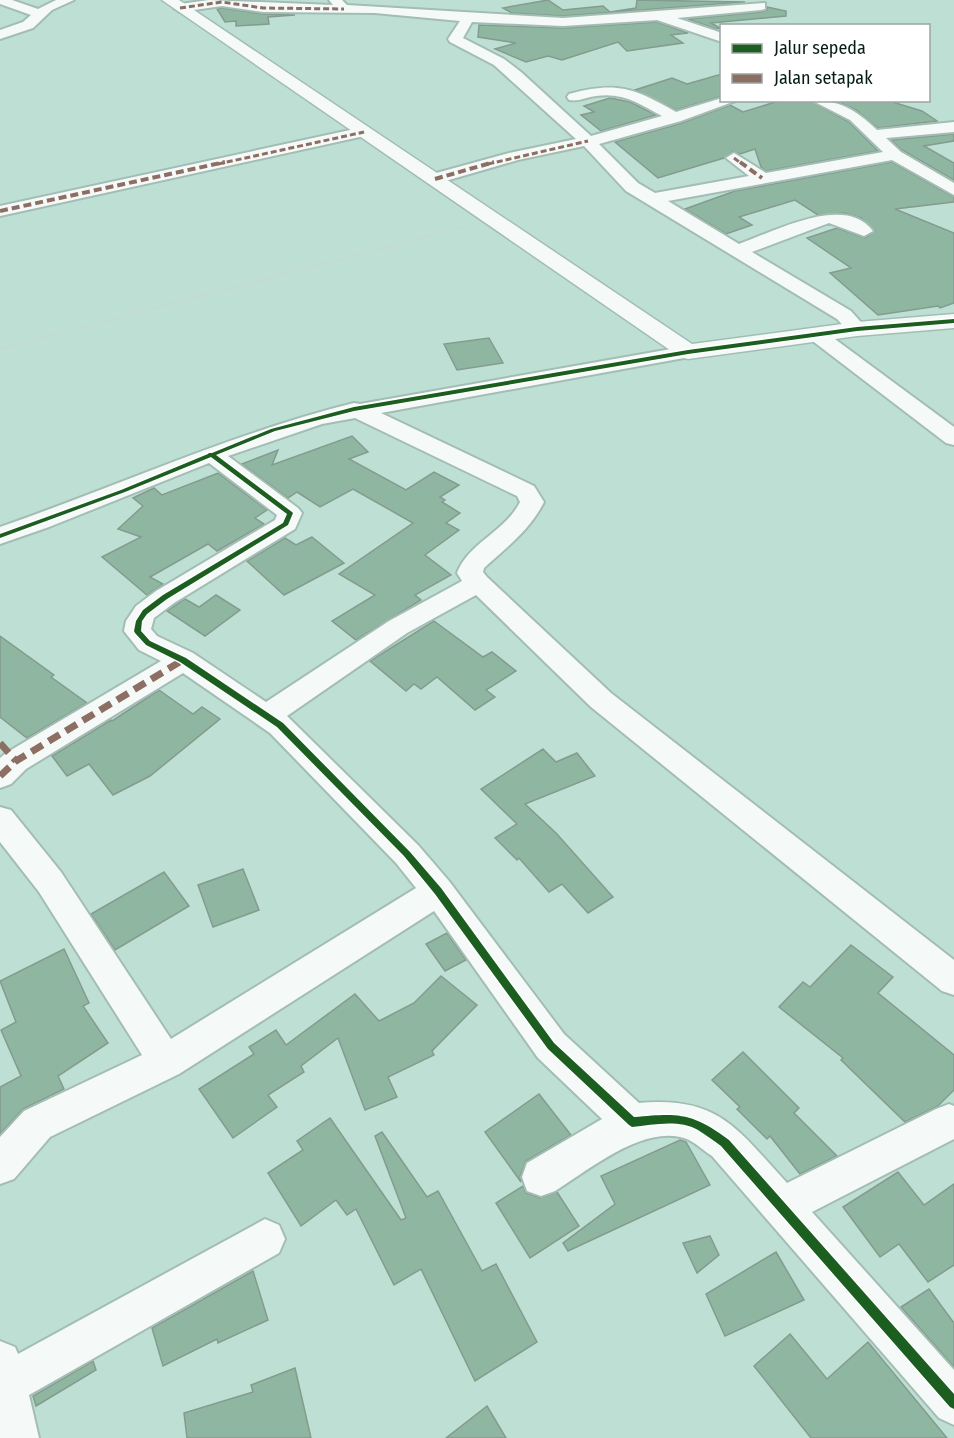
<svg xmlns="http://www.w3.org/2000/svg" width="954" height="1438" font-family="'Fira Sans Condensed',sans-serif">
<rect width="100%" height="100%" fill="#bee0d4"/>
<g fill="#8fb6a0" stroke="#849b8f" stroke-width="1.5">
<polygon points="548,0 563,10 603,6 610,12 636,8 637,0 745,2 563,16 512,13 503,8"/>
<polygon points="767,7 786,11 786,16 711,23 720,28 716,29 688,19 761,12 767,10"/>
<polygon points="222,8 263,14 295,15 268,17 269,24 236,26 236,21 225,22 217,9"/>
<polygon points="657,22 688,33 671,35 683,43 627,51 618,42 562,60 548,56 526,62 495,49 516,43 478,37 479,25 563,28"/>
<polygon points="722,74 722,96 676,110 635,90 672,78 687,84"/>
<polygon points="610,98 630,102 656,115 601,131 581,115 594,112 584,106"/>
<polygon points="782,100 809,100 849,122 878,151 766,171 761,167 755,149 740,154 733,151 724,158 658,178 615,142 682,123 730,105 743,112"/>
<polygon points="834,100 886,100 922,111 937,121 878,128 856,110"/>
<polygon points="954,134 954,141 924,146 954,163 954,180 902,150 891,140"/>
<polygon points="892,162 954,197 954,202 895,209 954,233 954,303 940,308 938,306 878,315 830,273 851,268 807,238 837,228 865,238 875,231 861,218 845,213 818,215 795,200 739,217 752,225 726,234 685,209 735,191"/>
<polygon points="489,338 503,363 457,370 444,344"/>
<polygon points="352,436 368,452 349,459 406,490 434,472 459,485 440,497 445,500 442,502 460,513 446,523 459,530 425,555 451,575 415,595 421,600 356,640 332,621 375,595 339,574 413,523 353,489 320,507 297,492 288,498 242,464 278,450 272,465"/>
<polygon points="218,473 267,510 255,518 264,524 217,551 208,544 150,577 163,584 147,595 102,557 141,537 118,529 143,506 133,498 154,488 162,495"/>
<polygon points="312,537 344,563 284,595 247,561 285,538 296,545"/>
<polygon points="216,595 240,610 205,636 167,611 185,599 199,607"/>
<polygon points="434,621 483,657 492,652 516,671 486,690 495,697 475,710 437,677 421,689 414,684 406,691 370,661"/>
<polygon points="0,636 54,675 51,677 87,703 27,738 0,717"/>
<polygon points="159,690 193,714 202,707 220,719 150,776 113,795 89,764 67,776 52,756 111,720 112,721"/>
<polygon points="543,749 556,762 577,753 595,776 525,804 556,833 613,897 588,913 562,884 549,892 519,858 517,860 495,838 517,824 481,789"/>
<polygon points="243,869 259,910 213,927 198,885"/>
<polygon points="164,872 189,906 115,950 91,914"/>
<polygon points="447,933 466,960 445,971 426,944"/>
<polygon points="851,945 893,977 878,993 954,1055 954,1090 938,1106 905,1122 841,1060 843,1058 779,1007 803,982 810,987"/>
<polygon points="64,949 89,1003 83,1006 108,1043 58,1076 64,1089 23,1109 0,1134 0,1087 21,1076 1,1030 16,1022 0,981"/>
<polygon points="441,976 477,1005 432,1051 434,1055 388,1077 397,1097 365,1110 338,1038 301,1066 304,1072 268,1095 277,1107 233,1138 199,1089 254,1054 249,1047 276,1030 286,1045 355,994 379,1021 414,1003"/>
<polygon points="743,1052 799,1108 794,1113 837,1156 800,1174 770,1136 767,1139 737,1109 740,1107 712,1080"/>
<polygon points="539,1094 571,1135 526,1161 520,1176 521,1182 485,1132"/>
<polygon points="330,1118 401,1220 406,1218 375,1136 382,1132 427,1197 438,1191 482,1271 496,1264 537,1342 475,1381 421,1269 394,1285 356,1209 347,1215 336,1200 301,1226 268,1173 303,1150 297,1141"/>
<polygon points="680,1140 686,1142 710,1185 568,1251 563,1243 615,1204 601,1176"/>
<polygon points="898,1172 924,1205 954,1184 954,1265 928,1282 899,1244 880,1257 843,1207"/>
<polygon points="523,1186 526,1193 540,1198 557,1192 579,1226 530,1258 496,1203"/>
<polygon points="710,1236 719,1255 697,1273 683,1243"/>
<polygon points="776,1252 804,1300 725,1336 706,1294"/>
<polygon points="253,1271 268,1320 218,1343 217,1339 163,1366 152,1328"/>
<polygon points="929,1289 954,1323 954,1367 901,1307"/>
<polygon points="790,1334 827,1379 868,1342 947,1438 811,1438 754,1366"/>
<polygon points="93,1361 96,1370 36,1406 33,1396"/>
<polygon points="295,1368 311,1438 187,1438 184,1413 253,1392 251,1385"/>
<polygon points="487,1406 506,1438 446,1438"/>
</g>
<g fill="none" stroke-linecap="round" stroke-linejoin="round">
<defs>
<g id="minor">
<polygon points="0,0 12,0 38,9 56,0 74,0 52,10 33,28 0,39 0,30 23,22 31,15 0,4"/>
<path d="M209,0L333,5L329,0H342L347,5L563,18L765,3V9L761,10L677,18L722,33V42L657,20L563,26L472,22L463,38L504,59L521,72L591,136L662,116C640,104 623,92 596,96C587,97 578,102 569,100L567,97L569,94C617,81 634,88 676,112L722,98V100H738L681,121L599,144L638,183L655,193L749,176L726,158L734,153L766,173L883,152L850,120L811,100C840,100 856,110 877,130L954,122V132L886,138L901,152L954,183V195L892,160L668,201L739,244C773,232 845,193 873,231L864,236L829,223L752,252L851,311L867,329L864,333H850L837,319L626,191L584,146L518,160L435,184L429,183L427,179L429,175L509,153L576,139L494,65L450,42L448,39L460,21L375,13L263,12L222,6L180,12L174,8L180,4Z"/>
<polygon points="364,127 372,132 369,135 0,216 0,206"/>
<polygon points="817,329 824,331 954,427 954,445 946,443 810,339 807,335 810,331"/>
<path d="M688,346L695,348L698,352L695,356L381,413L534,486L544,502C530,530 507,547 484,568L483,572L487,577L611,693L954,960V995L942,991L591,707L476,595L407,633L287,716L418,845L449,881L564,1034L639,1103C719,1096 737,1129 787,1183L936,1109L949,1104L954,1106V1139L812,1212L954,1370V1425L939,1418L712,1156C704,1151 697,1144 689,1140C647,1121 589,1170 555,1191L541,1196L527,1191L522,1177L527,1163L602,1119L538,1058L434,911L179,1074L50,1137L14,1179L0,1184V1137L24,1111L142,1055L39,892L0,842V807L11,810L61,872L171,1039L416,888L396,863L270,733L183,673L26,769L11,784L0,788V758L6,753L161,661L139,650L124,631L126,621L136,606L156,591L275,520L277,515L209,463L49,527L0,544V527C118,486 233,433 354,403L360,404ZM355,418L517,496L520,502C506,531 468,543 457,573L462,581L389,621L266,702L193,653L157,636L151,629L154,618L174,603L295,529L302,513L298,508L228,456L322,424Z"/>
<polygon points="265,1219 279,1225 285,1239 279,1253 29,1395 39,1438 0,1438 0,1341 15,1347 18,1354"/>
</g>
<polygon id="tertiary" points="162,0 179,0 692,344 857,322 954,314 954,328 857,336 688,359 680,357"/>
</defs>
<use href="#minor" stroke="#a3bdb4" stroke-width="4"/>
<use href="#tertiary" stroke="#a3bdb4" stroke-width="3"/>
<polyline stroke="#cad5d1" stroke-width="2" stroke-dasharray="2 2" stroke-linecap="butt" points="0,349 466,226"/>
<use href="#minor" fill="#f5faf9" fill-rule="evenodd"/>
<use href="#tertiary" fill="#f5faf9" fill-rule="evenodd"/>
<g stroke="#8d6e63" stroke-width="3" stroke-dasharray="6 3" stroke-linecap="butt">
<polyline points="180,8 222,2 263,8 344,9"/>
<polyline points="734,158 742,164"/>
<polyline points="218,164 364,132"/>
<polyline points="488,164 588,141"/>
</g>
<g stroke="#8d6e63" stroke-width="4" stroke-dasharray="8 4" stroke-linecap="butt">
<polyline points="740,162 762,178"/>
<polyline points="435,179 494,162"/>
<polyline points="0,211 225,162"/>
</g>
<g stroke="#8d6e63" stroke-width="7" stroke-dasharray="13 7" stroke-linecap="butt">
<polyline points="0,743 16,761"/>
<polyline points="0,776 16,761 183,660"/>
</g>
<defs>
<path id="cycleway" d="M954,319V323L857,331L688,354L354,411L275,431L216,455L292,512L293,513L288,525L167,599L147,614L142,621L141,631L150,641L186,658L283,723L410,852L441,888L554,1043L634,1117C678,1113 692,1112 729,1140L954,1394V1409L950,1407L721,1146C714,1141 706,1135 698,1130C678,1119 653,1125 632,1127L629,1125L548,1049L435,894L404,856L277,727L180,662L146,645L135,633L134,631L136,621L143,610L163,595L283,523L287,514L211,457L125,492L0,538V534L121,490L208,454L209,453H212L271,429L354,407L688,350L857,327Z"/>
</defs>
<use href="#cycleway" stroke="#fff" stroke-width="3"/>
<use href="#cycleway" fill="#1b5e20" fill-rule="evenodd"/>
</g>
<rect x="720" y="24" width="210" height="78" fill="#ffffff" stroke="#9ba5a1" stroke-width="1.5"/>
<rect x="732" y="44" width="30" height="9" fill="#1b5e20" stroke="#9ba5a1" stroke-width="1.5"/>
<text x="774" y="54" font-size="18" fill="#051d15">Jalur sepeda</text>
<rect x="732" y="74" width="30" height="9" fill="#8d6e63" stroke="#9ba5a1" stroke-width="1.5"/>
<text x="774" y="84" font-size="18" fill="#051d15">Jalan setapak</text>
</svg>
